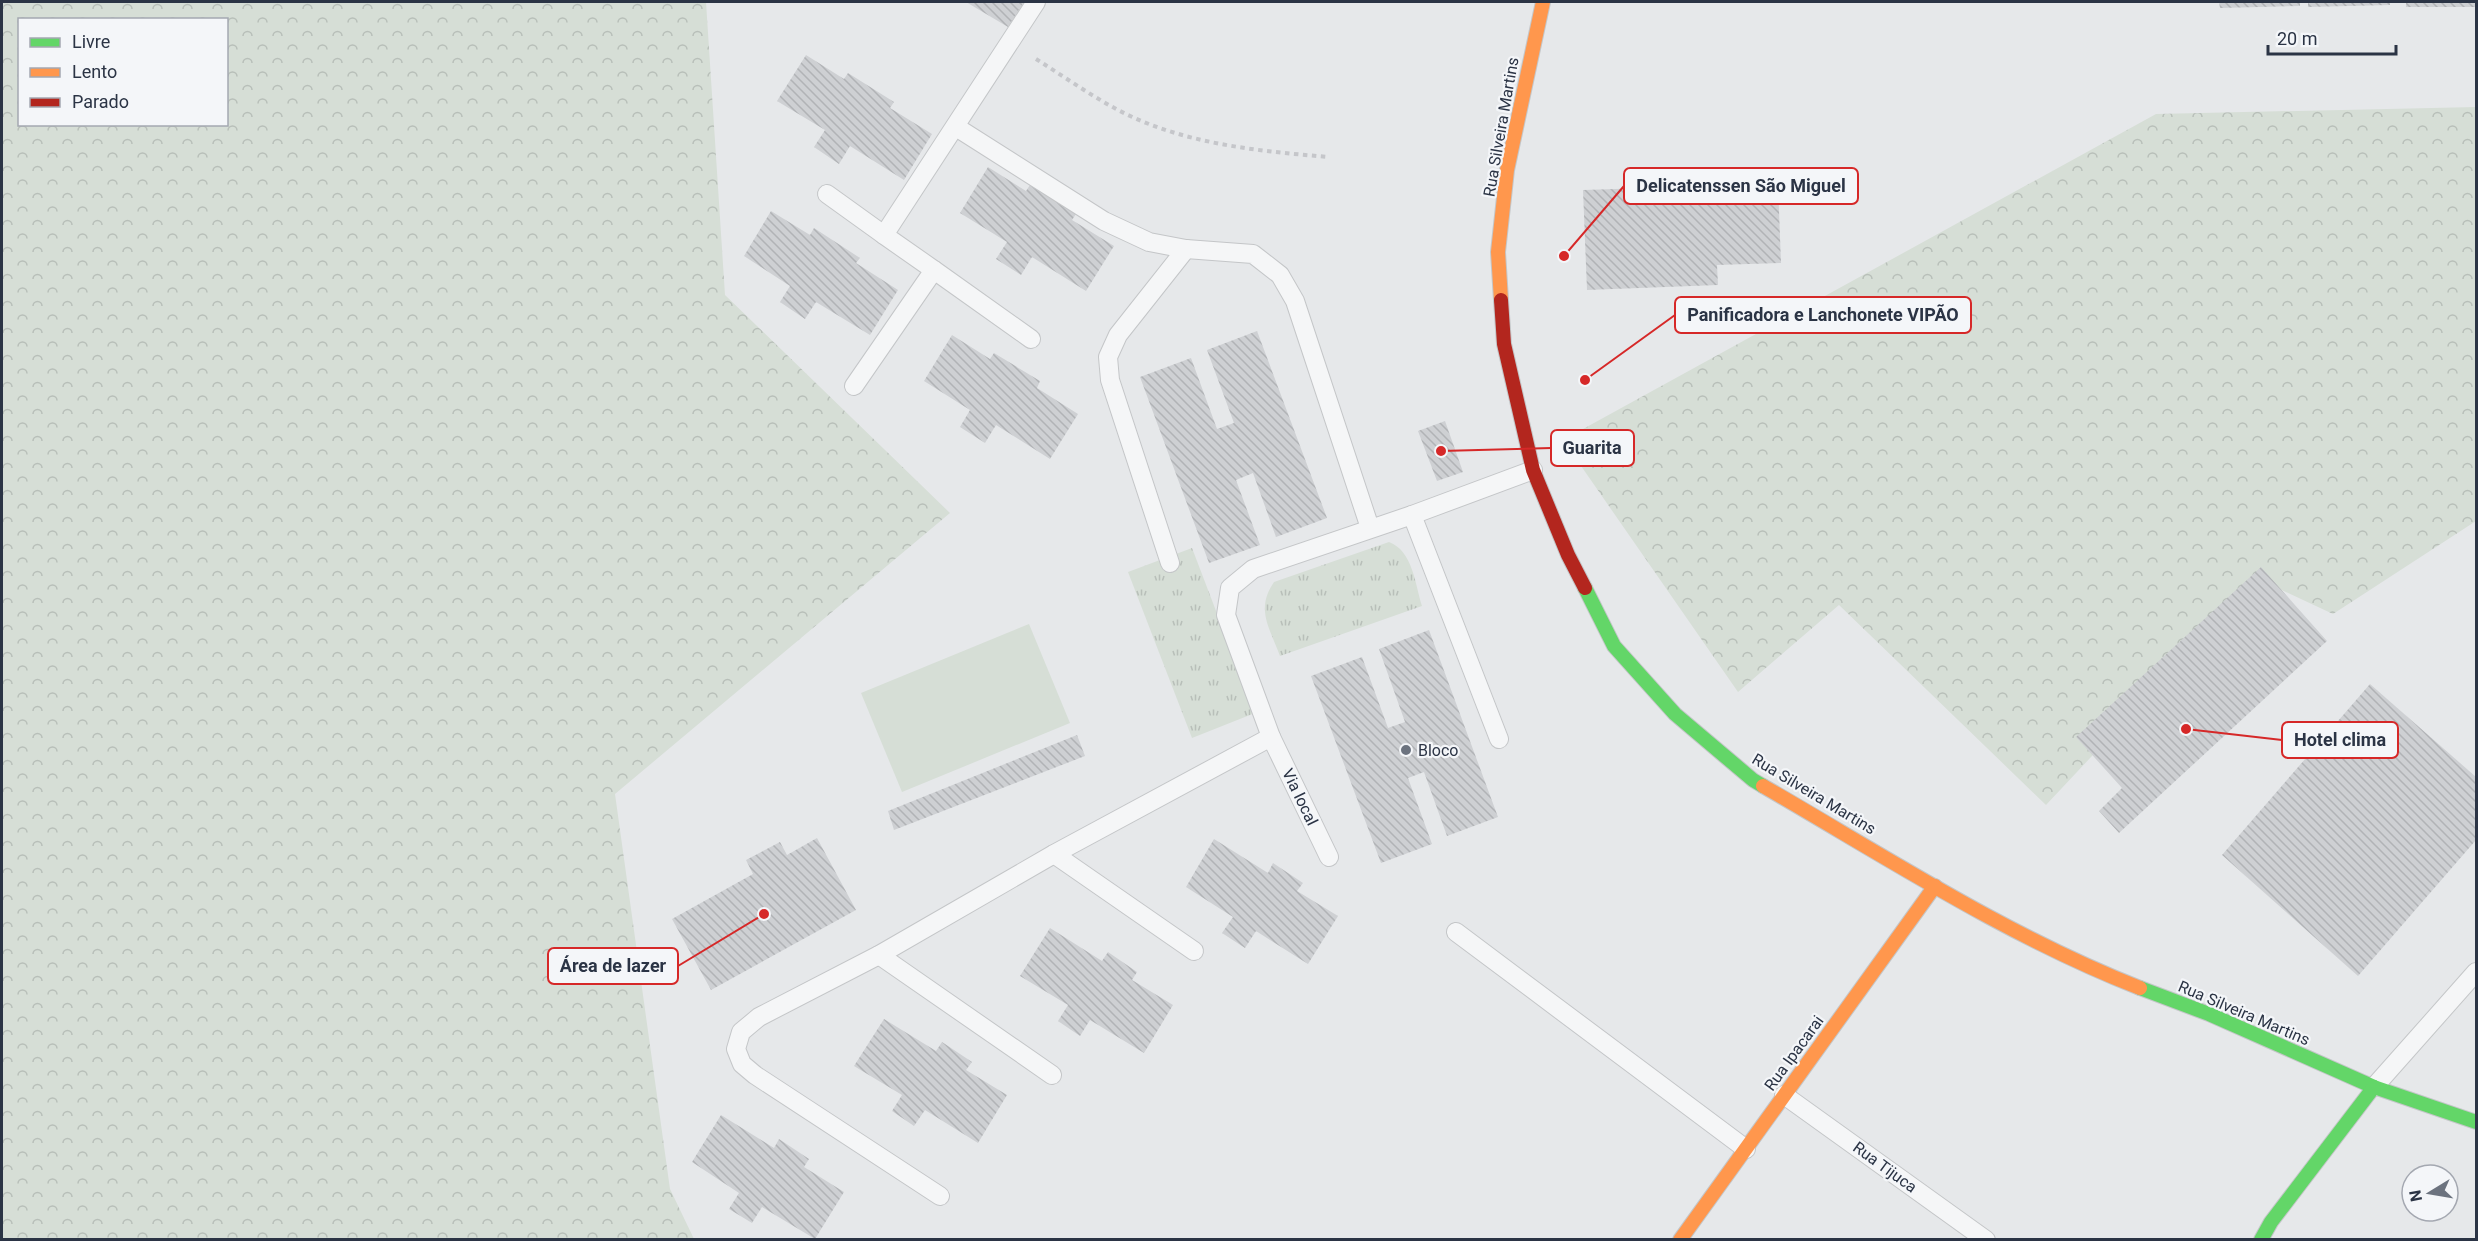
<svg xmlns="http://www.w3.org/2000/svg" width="2478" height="1241" font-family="Roboto,sans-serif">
<defs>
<pattern id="forest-crowns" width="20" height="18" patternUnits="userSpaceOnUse" patternTransform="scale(1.5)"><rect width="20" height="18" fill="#d6ded6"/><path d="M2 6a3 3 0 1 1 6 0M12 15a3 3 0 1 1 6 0" fill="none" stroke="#b8bfb9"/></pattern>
<pattern id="park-tufts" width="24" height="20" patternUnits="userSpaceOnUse" patternTransform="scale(1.5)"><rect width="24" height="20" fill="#d6ded6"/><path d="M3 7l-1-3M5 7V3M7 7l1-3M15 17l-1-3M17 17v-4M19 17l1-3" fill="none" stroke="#b8bfb9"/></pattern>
<pattern id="building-back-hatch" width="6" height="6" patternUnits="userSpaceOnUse" patternTransform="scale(1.5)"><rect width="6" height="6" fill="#ced0d3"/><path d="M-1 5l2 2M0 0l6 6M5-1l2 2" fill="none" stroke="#b1b3b6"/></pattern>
</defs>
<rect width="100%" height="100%" fill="#e6e8ea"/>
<polygon fill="#d6ded6" points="1029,624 1070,723 902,792 861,693"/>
<g fill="url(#forest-crowns)" fill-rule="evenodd">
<path d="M2,2H706L725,295L950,513L615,794L670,1189L694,1239H2ZM20,20H226V124H20Z"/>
<polygon points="2476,107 2476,521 2333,614 2258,579 2046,805 1839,605 1738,692 1563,440 2156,114"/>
</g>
<g fill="url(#park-tufts)">
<path d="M1389,542C1413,551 1415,584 1422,606L1280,656C1270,628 1255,610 1274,582Z"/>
<polygon points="1192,548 1255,713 1192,738 1128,572"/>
</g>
<g fill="url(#building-back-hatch)">
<polygon points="966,2 1024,2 1008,27"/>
<polygon points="2219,2 2300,2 2300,6 2220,8"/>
<polygon points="2308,2 2390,2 2390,5 2308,7"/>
<rect x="2406" y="2" width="70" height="5"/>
<polygon points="806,55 844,79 848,73 894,102 890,108 932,134 904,180 850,146 839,164 814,147 825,130 777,101"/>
<polygon points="988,167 1026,191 1030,185 1076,214 1072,220 1114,246 1086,291 1032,257 1021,275 996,259 1007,242 960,213"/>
<polygon points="1778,184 1781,263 1717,265 1718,285 1587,290 1583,190"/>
<polygon points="771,211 810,235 814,228 860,258 856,263 898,290 870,335 816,302 805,319 780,302 790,286 744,256"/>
<polygon points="1257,331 1327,518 1276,537 1253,473 1236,480 1260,545 1209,563 1140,377 1191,358 1217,429 1234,423 1207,350"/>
<polygon points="952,335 990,359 994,353 1040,381 1037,388 1078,414 1050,459 996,425 985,443 960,427 970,410 924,381"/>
<polygon points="1445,421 1463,472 1437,481 1418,431"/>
<polygon points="2261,567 2327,641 2119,833 2099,811 2122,788 2076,737"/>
<polygon points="1429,630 1498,817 1447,836 1424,772 1408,778 1432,844 1381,863 1311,676 1362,657 1388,728 1405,722 1379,649"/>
<polygon points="2370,684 2476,777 2476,840 2358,976 2222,855"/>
<polygon points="1077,735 1085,756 894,830 888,811"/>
<polygon points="817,838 856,910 711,990 672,919 753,874 746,860 780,842 787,855"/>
<polygon points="1214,839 1268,873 1273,863 1303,883 1297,891 1338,916 1308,964 1256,931 1245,948 1222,933 1233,917 1186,887"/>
<polygon points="1050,928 1102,961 1108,952 1137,972 1132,980 1173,1005 1144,1053 1090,1020 1080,1036 1058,1021 1068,1005 1020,976"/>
<polygon points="884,1019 936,1051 942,1042 972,1062 966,1070 1007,1095 978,1143 925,1110 914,1126 892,1111 902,1095 854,1066"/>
<polygon points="721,1115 774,1148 779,1139 809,1159 804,1167 844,1192 815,1239 762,1207 752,1223 729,1209 739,1193 692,1162"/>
</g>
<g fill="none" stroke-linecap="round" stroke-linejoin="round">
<defs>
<g id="lane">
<polyline points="956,127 1104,221 1149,242 1186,249 1253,254 1280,275 1295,301 1370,528"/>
<polyline points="827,194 884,235"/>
<polyline points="934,270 1031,339"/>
<polyline points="854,386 934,270 884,235 1036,2"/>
<polyline points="1412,515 1499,739"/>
<polyline points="1170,563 1110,380 1108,357 1118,335 1186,249"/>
<polyline points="1271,737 1329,857"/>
<polyline points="1054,854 1194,951"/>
<polyline points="1456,932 1746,1149"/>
<polyline points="879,955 1052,1075"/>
<polyline points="2374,1087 2476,972"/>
<polyline points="1784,1095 1986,1240"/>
<polyline points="940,1196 755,1075 742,1064 736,1049 741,1032 759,1017 879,955 1054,854 1271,737 1226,615 1230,588 1253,569 1412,515 1533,470"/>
</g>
<g id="fast">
<polyline points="1585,588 1614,646 1675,714 1753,780 1763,786"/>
<polyline points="2140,988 2209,1014 2374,1087 2476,1122"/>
<polyline points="2261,1240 2271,1222 2374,1087"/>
</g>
<g id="slow">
<polyline points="1501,300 1498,252 1507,170 1543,2"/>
<path d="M1763,786C1886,857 2007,936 2140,988"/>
<polyline points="1680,1240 1935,886"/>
</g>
<polyline id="jam" points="1501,300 1504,344 1533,470 1568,555 1585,588"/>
</defs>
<use href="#lane" stroke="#c4c6c8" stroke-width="20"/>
<use href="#fast" stroke="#c4c6c8" stroke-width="16"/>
<use href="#slow" stroke="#c4c6c8" stroke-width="16"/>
<use href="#jam" stroke="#c4c6c8" stroke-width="16"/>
<path stroke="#c5c6ca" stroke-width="4" stroke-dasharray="4.5 4.5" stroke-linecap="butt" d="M1036,59C1063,76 1090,95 1118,110C1183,144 1257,151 1329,157"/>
<use href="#lane" stroke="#f5f6f7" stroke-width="18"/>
<use href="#fast" stroke="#63d668" stroke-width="14"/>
<use href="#slow" stroke="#ff974d" stroke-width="14"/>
<use href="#jam" stroke="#b3261e" stroke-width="14"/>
</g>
<circle fill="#6c737f" stroke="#f4f6f9" stroke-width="2" cx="1406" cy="750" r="6"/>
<g text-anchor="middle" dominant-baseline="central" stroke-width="4.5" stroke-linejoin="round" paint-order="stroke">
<g font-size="16" fill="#2b3445" stroke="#f4f6f9">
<text transform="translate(1501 127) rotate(-80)">Rua Silveira Martins</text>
<text transform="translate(1814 794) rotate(31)">Rua Silveira Martins</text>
<text transform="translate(1300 797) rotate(64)">Via local</text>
<text transform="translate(2244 1013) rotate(23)">Rua Silveira Martins</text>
<text transform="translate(1794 1053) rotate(-54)">Rua Ipacarai</text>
<text transform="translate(1885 1167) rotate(36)">Rua Tijuca</text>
</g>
<g font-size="16" fill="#2b3445" stroke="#f4f6f9" text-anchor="start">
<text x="1418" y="750">Bloco</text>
</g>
</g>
<path fill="none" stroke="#d62828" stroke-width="2" d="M1564 256L1624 186M1585 380L1675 315M1441 451L1551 448M2186 729L2282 740M764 914L678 966"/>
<g fill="#d62828" stroke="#f4f6f9" stroke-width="2">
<circle cx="1564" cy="256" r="6"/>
<circle cx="1585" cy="380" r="6"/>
<circle cx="1441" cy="451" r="6"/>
<circle cx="2186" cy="729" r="6"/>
<circle cx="764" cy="914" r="6"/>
</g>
<g fill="#f4f6f9" stroke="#d62828" stroke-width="2">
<rect x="1624" y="168" width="234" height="36" rx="6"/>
<rect x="1675" y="297" width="296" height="36" rx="6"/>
<rect x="1551" y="430" width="83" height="36" rx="6"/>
<rect x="2282" y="722" width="116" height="36" rx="6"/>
<rect x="548" y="948" width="130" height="36" rx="6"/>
</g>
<g font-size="18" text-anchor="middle" font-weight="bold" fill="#2b3445">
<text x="1741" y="192">Delicatenssen São Miguel</text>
<text x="1823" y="321">Panificadora e Lanchonete VIPÃO</text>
<text x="1592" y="454">Guarita</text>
<text x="2340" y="746">Hotel clima</text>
<text x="613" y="972">Área de lazer</text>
</g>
<rect width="2478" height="1241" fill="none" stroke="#2b3445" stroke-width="6"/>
<rect x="18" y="18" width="210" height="108" fill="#f4f6f9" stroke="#a4a8b1" stroke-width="1.5"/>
<rect x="30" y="38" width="30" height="9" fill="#63d668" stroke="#a4a8b1" stroke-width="1.5"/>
<text x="72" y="48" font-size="18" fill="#2b3445">Livre</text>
<rect x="30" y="68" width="30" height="9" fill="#ff974d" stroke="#a4a8b1" stroke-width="1.5"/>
<text x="72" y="78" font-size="18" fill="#2b3445">Lento</text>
<rect x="30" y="98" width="30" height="9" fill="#b3261e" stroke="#a4a8b1" stroke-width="1.5"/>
<text x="72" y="108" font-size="18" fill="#2b3445">Parado</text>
<g transform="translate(2430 1193) rotate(259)"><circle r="28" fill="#f4f6f9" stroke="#a4a8b1" stroke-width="1.5"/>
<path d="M0-4.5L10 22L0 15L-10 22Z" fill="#6c737f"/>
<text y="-9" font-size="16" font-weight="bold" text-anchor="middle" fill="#2b3445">N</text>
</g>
<path d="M2268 45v9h128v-9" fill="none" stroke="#2b3445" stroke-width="3"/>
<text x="2277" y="45" font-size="18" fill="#2b3445" stroke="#f4f6f9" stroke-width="4.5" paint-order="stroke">20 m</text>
</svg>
